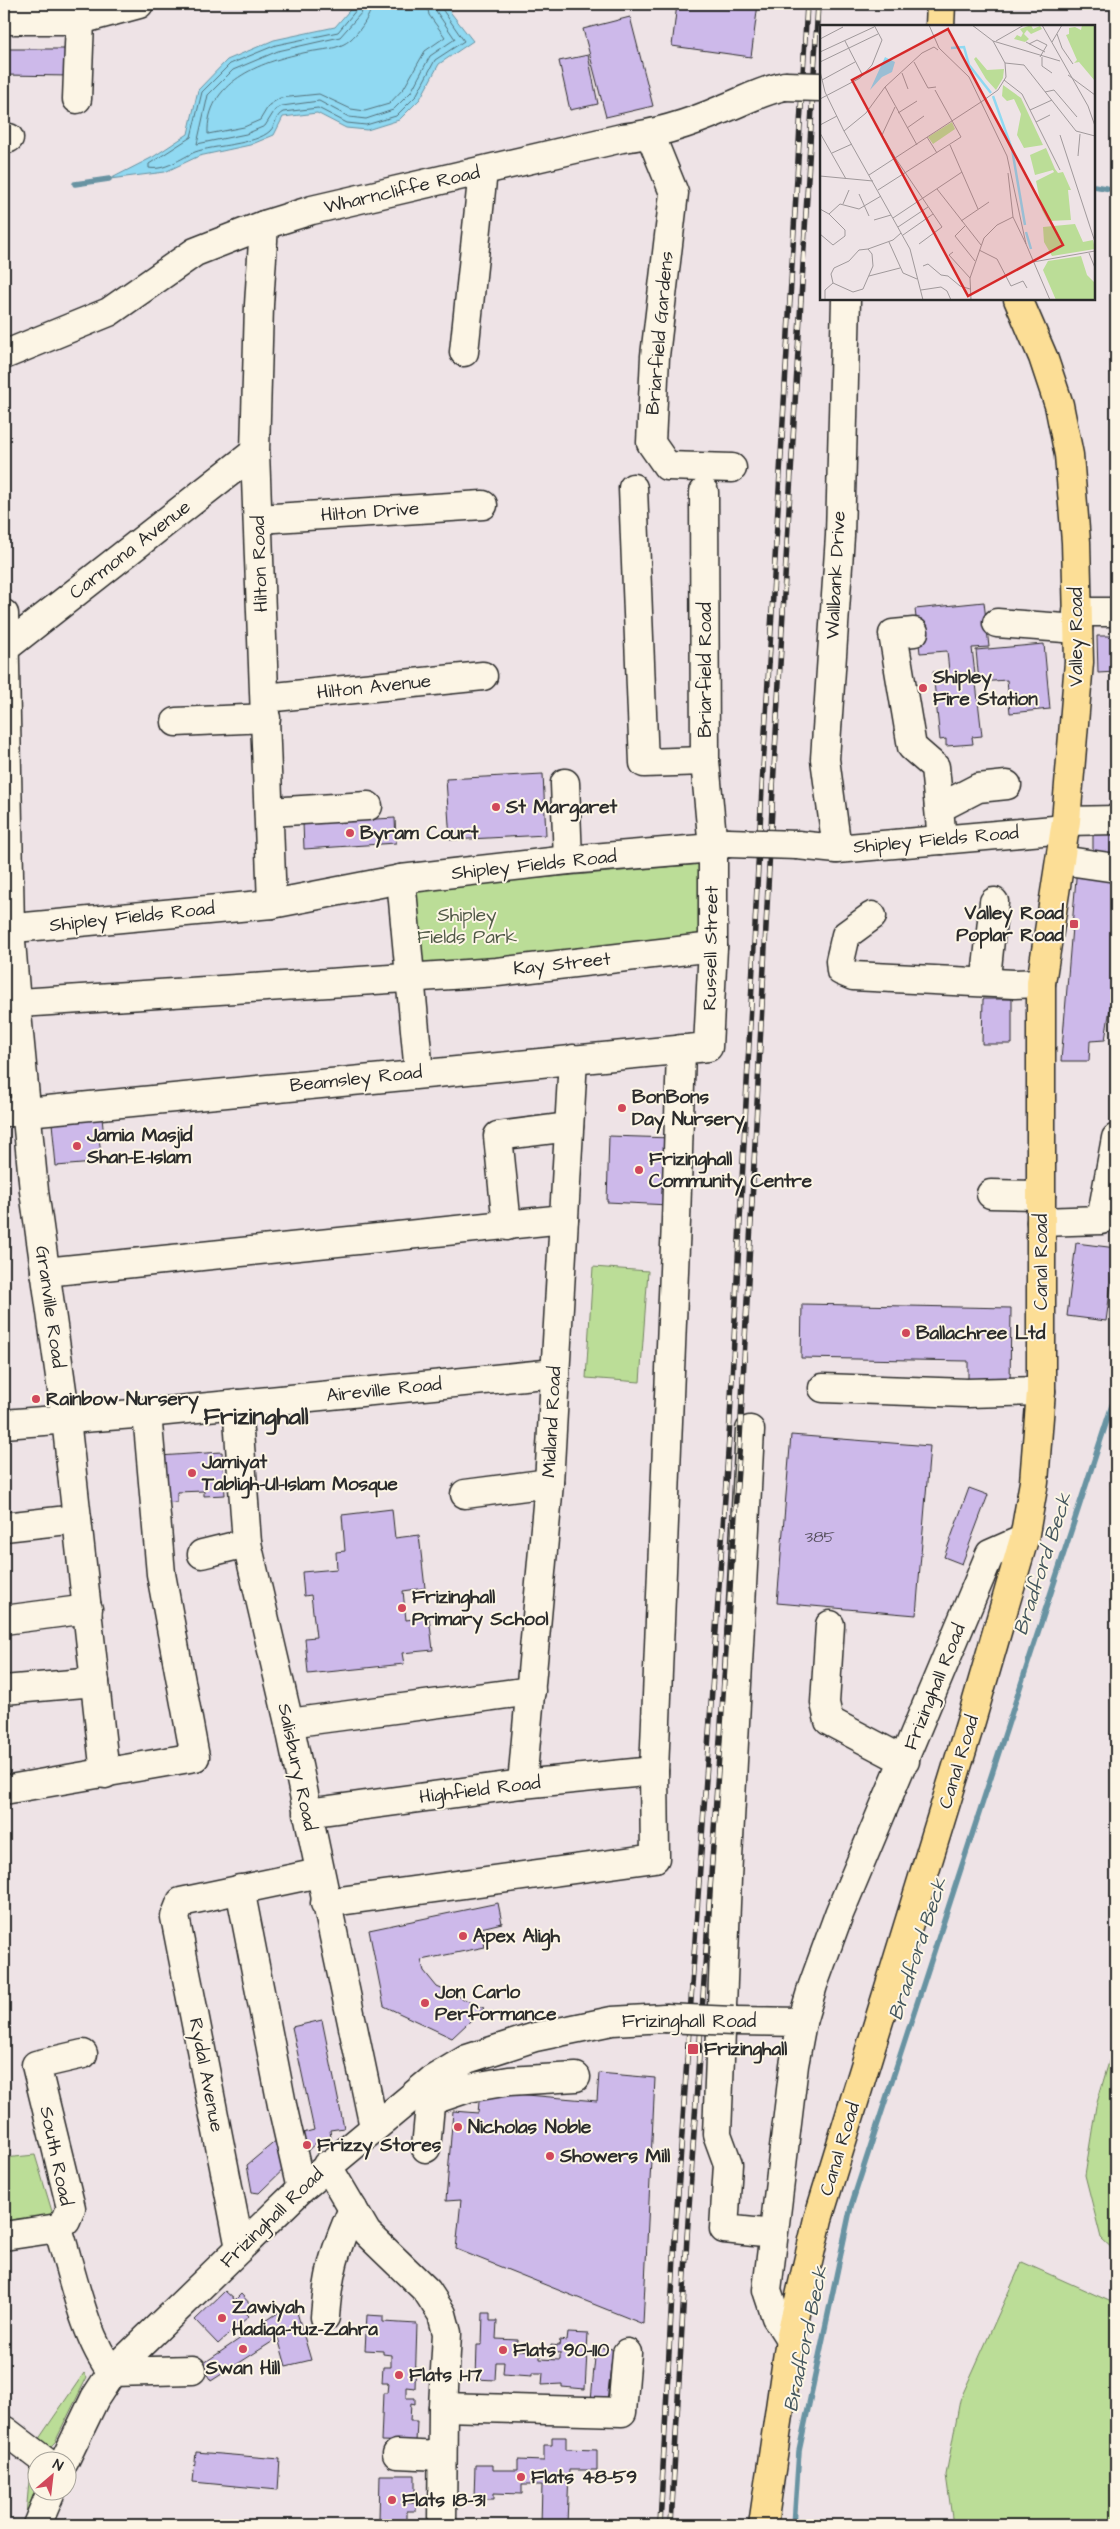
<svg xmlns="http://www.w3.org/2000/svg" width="1120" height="2529" font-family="'Architects Daughter',sans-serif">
<rect width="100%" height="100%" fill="#eee3e6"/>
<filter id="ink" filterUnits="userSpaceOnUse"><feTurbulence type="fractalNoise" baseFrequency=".02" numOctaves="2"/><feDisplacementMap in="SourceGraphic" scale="10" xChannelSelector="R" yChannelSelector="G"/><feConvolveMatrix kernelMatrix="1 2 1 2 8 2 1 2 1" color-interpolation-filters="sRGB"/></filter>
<g filter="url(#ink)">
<g fill="#bbdd97" stroke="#738461">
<polygon points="703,864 701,941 420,971 412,889"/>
<polygon points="593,1267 648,1271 640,1382 586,1378"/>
<polygon points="1116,2038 1116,2252 1101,2238 1085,2175 1096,2106"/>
<polygon points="35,2155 54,2218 4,2226 4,2158"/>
<polygon points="1022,2262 1116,2304 1116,2525 953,2525 946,2475 960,2400"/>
<polygon points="84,2373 87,2377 55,2442 51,2446 36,2443"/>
<polygon points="31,2458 37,2462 37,2484 26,2515"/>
</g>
<polygon fill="#90d9f2" stroke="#6893a2" points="355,4 444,4 473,41 439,64 420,99 399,120 367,130 346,128 317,113 283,117 274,135 250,145 199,156 165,172 110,179 153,157 188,134 198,90 227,60 274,40 335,27"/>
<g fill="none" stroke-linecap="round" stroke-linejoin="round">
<g stroke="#53717b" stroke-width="1">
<path d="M358,4L357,9L338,32L276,45L230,64L202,92L191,137L149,164V168C165,171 181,158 195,152C214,145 255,145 270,131C276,125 275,116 283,112L318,108L347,123L366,125L396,116L416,96L435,60L464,41L442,9L441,4"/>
<polyline points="364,4 362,12 340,37 278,51 233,70 208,95 197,144 246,134 265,126 275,110 282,106 319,101 349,117 366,119 393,110 411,92 430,56 455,39 436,11 434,4"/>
<path d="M372,4C371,16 356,38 344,44C333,50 316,50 303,53C260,62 206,82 208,134L244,127L260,120L269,105L280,98L319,94L351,109L365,111L389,104L404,88L425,51L445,37L429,15L427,4"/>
</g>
<g stroke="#6893a2" stroke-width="5.5">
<polyline points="75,184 109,179"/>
<polyline points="1094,186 1116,190"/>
<polyline points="794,2525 799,2451 851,2206 1116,1393"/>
</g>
</g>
<g fill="#cdb9ea" stroke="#2b2b2b">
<polygon points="4,4 93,4 93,6 4,7"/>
<polygon points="677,4 758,4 751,57 672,46"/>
<polygon points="630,17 653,106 606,117 583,29"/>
<polygon points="4,49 71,49 71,76 4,75"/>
<polygon points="588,55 598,104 570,110 559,61"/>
<polygon points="984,602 989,647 972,648 982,736 972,737 973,744 946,746 946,739 940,740 933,672 949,671 947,651 920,653 915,609"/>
<polygon points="1097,636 1116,636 1116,672 1098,673"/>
<polygon points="1044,644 1050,709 1010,713 1007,680 979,682 976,650"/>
<polygon points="543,774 546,835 450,840 446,779"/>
<polygon points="395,818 396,843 304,849 303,823"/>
<polygon points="1093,830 1116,831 1116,861 1093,861"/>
<polygon points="1077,866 1116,871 1116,1002 1111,1002 1105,1040 1090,1041 1089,1061 1061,1061"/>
<polygon points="983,999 1012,999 1012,1044 982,1044"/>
<polygon points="102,1118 104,1137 99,1137 101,1155 95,1163 56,1166 52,1123"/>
<polygon points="609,1136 672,1138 669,1205 607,1202"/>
<polygon points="1076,1243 1116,1248 1106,1321 1067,1316"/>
<polygon points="802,1304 1011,1308 1010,1386 968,1385 968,1361 801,1358"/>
<polygon points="791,1435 930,1446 916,1615 777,1603"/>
<polygon points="222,1452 225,1495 204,1496 204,1491 177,1492 177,1502 162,1503 159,1456"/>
<polygon points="969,1488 988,1495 962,1564 944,1557"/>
<polygon points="392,1509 395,1538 419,1535 425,1588 403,1591 406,1620 429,1617 433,1650 402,1653 404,1664 308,1674 305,1638 316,1637 311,1595 304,1596 302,1572 337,1569 336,1552 345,1551 342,1515"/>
<polygon points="498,1903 502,1923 481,1928 485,1947 421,1960 424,1971 437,1987 484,2008 452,2038 384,2006 369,1930"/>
<polygon points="322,2020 344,2128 330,2130 331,2138 319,2140 303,2155 299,2134 314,2130 292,2027"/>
<polygon points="599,2073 655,2078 643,2324 456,2249 461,2200 446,2201 453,2111 478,2113 480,2091 597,2101"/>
<polygon points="284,2134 291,2162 259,2193 252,2192 247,2165"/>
<polygon points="225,2291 235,2300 241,2294 252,2306 245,2312 249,2316 218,2344 195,2320"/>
<polygon points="294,2302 311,2360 286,2366 278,2338 211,2381 201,2365"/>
<polygon points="483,2313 490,2313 490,2321 497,2321 496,2339 518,2340 518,2350 540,2351 540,2359 560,2360 560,2353 551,2352 551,2345 559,2346 560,2340 567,2341 568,2333 588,2334 585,2389 562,2387 562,2384 542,2385 543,2373 532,2373 532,2376 503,2374 504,2362 496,2362 495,2380 476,2379 477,2345 482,2345"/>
<polygon points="367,2315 383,2316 383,2322 417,2324 415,2388 406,2387 406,2398 415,2398 415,2404 411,2403 410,2421 417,2421 416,2442 381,2441 383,2393 387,2393 388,2383 382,2383 383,2367 391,2367 391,2355 383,2354 383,2351 365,2350"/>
<polygon points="596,2347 613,2349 607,2401 591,2400"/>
<polygon points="552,2437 566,2437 566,2449 597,2450 597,2470 569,2470 567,2525 541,2525 542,2485 522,2485 522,2494 494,2493 494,2499 474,2499 475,2465 493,2465 493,2470 518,2470 518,2460 544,2461 544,2445 552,2445"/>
<polygon points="196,2452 280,2459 278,2490 193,2482"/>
<polygon points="380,2475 415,2475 415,2498 405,2497 405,2503 416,2503 416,2511 407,2511 407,2525 384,2525 384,2523 388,2523 388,2520 379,2520"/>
<polygon points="67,2518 88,2525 65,2525"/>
</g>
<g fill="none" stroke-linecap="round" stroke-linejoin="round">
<defs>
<g id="minor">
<polyline points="4,20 80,20 139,4"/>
<polyline points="77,99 80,20"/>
<polyline points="650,134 674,193 655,356 651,443 667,466 732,468"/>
<polyline points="4,140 9,138"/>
<polyline points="264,225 259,305 255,452 272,904"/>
<polyline points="464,352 483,171"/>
<path d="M4,355L109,312L195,252L264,225L312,210L622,138C657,134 691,123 723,109C744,101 763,90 785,86"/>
<polyline points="633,488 644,763 705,761"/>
<polyline points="258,519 483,505"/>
<polyline points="1077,612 1116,612"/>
<polyline points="4,614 10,929 16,1003 34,1191 66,1419 105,1774"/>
<polyline points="997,623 1078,629"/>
<polyline points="914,632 893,634 912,747 935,767 942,840"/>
<polyline points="5,648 255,452"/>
<polyline points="265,698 483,676"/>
<polyline points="176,722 266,718"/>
<polyline points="565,783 568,860"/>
<polyline points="939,805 947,804 978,788 1007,785"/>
<polyline points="269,812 368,806"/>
<polyline points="1066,821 1116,820"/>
<polyline points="797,845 837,849 1065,829"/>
<polyline points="837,849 825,759 840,536 846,299"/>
<polyline points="1061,860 1116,868"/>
<polyline points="401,879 419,1073"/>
<polyline points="872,916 846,935 840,961 841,971 853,976 1014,984 1041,983"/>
<polyline points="4,929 272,904 401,879 568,860 713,848 728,843"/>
<polyline points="988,982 987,968 994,902"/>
<polyline points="4,1004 497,972 713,947"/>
<polyline points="4,1112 27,1112 708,1047 713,947 713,848 705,761 704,492"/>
<polyline points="991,1194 1041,1195"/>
<polyline points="1041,1222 1101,1220 1116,1138"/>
<polyline points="507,1226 498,1136 569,1127"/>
<polyline points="45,1272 564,1219"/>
<polyline points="823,1388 967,1393 1041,1391"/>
<polyline points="237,1404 247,1543 289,1723 374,2127"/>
<polyline points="4,1424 147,1413 555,1373"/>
<polyline points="750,1430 727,1878 717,2134 728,2164 724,2229 773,2234"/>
<polyline points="465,1494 549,1483"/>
<polyline points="4,1527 77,1519"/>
<polyline points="202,1554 247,1543"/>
<polyline points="4,1620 88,1609"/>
<polyline points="830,1625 825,1703 829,1721 905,1761"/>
<polyline points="4,1690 95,1682"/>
<polyline points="289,1723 531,1691"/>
<polyline points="522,1784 549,1483 573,1059"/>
<polyline points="4,1790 195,1757 161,1574 147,1413"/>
<polyline points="307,1813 522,1784 654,1771"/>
<polyline points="240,1889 282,2105 301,2189"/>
<polyline points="325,1903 655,1858 654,1771 676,1221 681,1049"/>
<polyline points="733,2021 802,2022"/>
<path d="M83,2054L36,2065L71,2208L66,2220L58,2228C72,2272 84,2336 112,2372"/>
<polyline points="430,2101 468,2088 509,2081 576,2077"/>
<polyline points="426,2148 432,2084"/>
<polyline points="327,2165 367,2233 427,2291 442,2314 447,2333 443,2407 442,2525"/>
<polyline points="4,2236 58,2228"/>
<polyline points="240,2248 175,1917 181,1902 319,1873"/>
<path d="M325,2317C328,2274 335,2248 353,2209"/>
<polyline points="790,2339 776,2317 767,2290 794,2065 802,2022 813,1985 839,1914 990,1554 1024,1539"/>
<polyline points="112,2372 192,2370"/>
<polyline points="443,2407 622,2412 627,2353"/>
<polyline points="4,2430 46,2462"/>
<polyline points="397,2454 442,2456"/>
<polyline points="64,2462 95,2398 112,2372 301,2189 432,2080 467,2059 535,2037 612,2021 665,2018"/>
<polyline points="37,2525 51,2492"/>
</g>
<g id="major">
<polyline points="940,26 941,4"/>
<polyline points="763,2525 790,2339 818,2219 971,1721 1024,1539 1034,1482 1041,1391 1041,983 1066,821 1079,662 1076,542 1069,455 1059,405 1043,357 1018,299"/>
</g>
</defs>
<use href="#minor" stroke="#2b2b2b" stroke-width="31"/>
<use href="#major" stroke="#2b2b2b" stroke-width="31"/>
<use href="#minor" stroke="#fcf5e5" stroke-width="28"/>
<use href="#major" stroke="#fcde96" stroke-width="28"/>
<defs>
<g id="rail">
<polyline points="660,2525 675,2237 729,1438 763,768 807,4"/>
<polyline points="671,2525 687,2237 740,1439 774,769 818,4"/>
</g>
</defs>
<use href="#rail" stroke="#2b2b2b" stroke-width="5.5"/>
<use href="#rail" stroke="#fcf5e5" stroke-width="4" stroke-dasharray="11" stroke-linecap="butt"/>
<defs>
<g id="minor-bridge">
<polyline points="785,86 821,87"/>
<polyline points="728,843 797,845"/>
<polyline points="665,2018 733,2021"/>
</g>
</defs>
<use href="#minor-bridge" stroke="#2b2b2b" stroke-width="31" stroke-linecap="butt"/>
<use href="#minor-bridge" stroke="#fcf5e5" stroke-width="28"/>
</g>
</g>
<g fill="#d1495b" stroke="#fcf5e5" stroke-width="2">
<circle cx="923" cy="688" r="5"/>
<circle cx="496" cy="807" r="5"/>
<circle cx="350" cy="833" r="5"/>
<rect x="1069" y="919" width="10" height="10" rx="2.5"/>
<circle cx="622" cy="1108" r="5"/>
<circle cx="77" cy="1146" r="5"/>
<circle cx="639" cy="1170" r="5"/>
<circle cx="906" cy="1333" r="5"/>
<circle cx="36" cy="1399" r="5"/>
<circle cx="192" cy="1473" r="5"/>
<circle cx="402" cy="1608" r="5"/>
<circle cx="463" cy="1936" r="5"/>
<circle cx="425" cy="2003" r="5"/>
<rect x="687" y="2043" width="12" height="12" rx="2.5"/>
<circle cx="458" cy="2127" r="5"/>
<circle cx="307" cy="2145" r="5"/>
<circle cx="550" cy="2156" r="5"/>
<circle cx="222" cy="2318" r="5"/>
<circle cx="243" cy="2349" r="5"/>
<circle cx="503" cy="2350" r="5"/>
<circle cx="399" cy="2375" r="5"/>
<circle cx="521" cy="2477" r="5"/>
<circle cx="392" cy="2500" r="5"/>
</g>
<g text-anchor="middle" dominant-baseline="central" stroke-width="4" stroke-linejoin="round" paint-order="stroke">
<g font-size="16" fill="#544e5b">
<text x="820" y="1537">385</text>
</g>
<g font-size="19" fill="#2b2b2b" stroke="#fcf5e5">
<text transform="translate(402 190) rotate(-13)">Wharncliffe Road</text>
<text transform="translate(660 333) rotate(-85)">Briarfield Gardens</text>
<text transform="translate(370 512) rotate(-4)">Hilton Drive</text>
<text transform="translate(130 550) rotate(-38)">Carmona Avenue</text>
<text transform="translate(260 564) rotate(-92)">Hilton Road</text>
<text transform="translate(836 575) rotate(-87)">Wallbank Drive</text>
<text transform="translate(1076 637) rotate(-90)">Valley Road</text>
<text transform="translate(705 670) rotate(-90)">Briarfield Road</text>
<text transform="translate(374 687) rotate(-6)">Hilton Avenue</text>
<text transform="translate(936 840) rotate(-5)">Shipley Fields Road</text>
<text transform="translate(534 865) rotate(-6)">Shipley Fields Road</text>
<text transform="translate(132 917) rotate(-6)">Shipley Fields Road</text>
<text transform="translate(711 948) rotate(-89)">Russell Street</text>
<text transform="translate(562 964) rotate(-6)">Kay Street</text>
<text transform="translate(356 1079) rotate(-6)">Beamsley Road</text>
<text transform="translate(1041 1262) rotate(-90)">Canal Road</text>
<text transform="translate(50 1307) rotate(82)">Granville Road</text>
<text transform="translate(384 1390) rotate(-6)">Aireville Road</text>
<text transform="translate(552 1422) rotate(-87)">Midland Road</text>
<text transform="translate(935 1687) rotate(-68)">Frizinghall Road</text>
<text transform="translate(959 1762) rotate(-73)">Canal Road</text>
<text transform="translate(297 1767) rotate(78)">Salisbury Road</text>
<text transform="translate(480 1790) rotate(-7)">Highfield Road</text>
<text x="689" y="2021">Frizinghall Road</text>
<text transform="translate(206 2075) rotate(79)">Rydal Avenue</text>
<text transform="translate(840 2149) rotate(-73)">Canal Road</text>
<text transform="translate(56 2156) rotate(78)">South Road</text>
<text transform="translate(272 2218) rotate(-44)">Frizinghall Road</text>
</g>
<g font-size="19" font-weight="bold" fill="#2b2b2b" stroke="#fcf5e5" text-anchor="start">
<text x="933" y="677">Shipley<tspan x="933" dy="22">Fire Station</tspan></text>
<text x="506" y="807">St Margaret</text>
<text x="360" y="833">Byram Court</text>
<text x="1064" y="913" text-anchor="end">Valley Road<tspan x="1064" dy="22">Poplar Road</tspan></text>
<text x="632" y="1097">BonBons<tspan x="632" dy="22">Day Nursery</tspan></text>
<text x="87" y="1135">Jamia Masjid<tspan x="87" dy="22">Shan-E-Islam</tspan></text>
<text x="649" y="1159">Frizinghall<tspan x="649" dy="22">Community Centre</tspan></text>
<text x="916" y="1333">Ballachree Ltd</text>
<text x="46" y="1399">Rainbow Nursery</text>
<text x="202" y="1462">Jamiyat<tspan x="202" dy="22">Tabligh-Ul-Islam Mosque</tspan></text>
<text x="412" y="1597">Frizinghall<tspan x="412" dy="22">Primary School</tspan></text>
<text x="473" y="1936">Apex Aligh</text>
<text x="435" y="1992">Jon Carlo<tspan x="435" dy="22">Performance</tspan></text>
<text x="704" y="2049">Frizinghall</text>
<text x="468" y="2127">Nicholas Noble</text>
<text x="317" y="2145">Frizzy Stores</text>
<text x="560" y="2156">Showers Mill</text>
<text x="232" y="2307">Zawiyah<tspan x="232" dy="22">Hadiqa-tuz-Zahra</tspan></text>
<text x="513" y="2350">Flats 90-110</text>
<text x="243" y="2368" text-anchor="middle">Swan Hill</text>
<text x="409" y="2375">Flats 1-17</text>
<text x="531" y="2477">Flats 48-59</text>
<text x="402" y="2500">Flats 18-31</text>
</g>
<g font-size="19" fill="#4f5846" stroke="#fcf5e5">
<text x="467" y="915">Shipley<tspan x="467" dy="22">Fields Park</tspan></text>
</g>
<g font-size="20" font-style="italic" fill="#44565d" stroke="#fcf5e5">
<text transform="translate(1043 1564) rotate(-72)">Bradford Beck</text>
<text transform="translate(918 1949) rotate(-72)">Bradford Beck</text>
<text transform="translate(806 2339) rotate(-78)">Bradford Beck</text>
</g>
<g font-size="24" font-weight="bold" fill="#2b2b2b" stroke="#fcf5e5">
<text x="256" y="1417">Frizinghall</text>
</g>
</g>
<g transform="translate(820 25)">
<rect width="275" height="275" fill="#eee3e6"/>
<path d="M211,0L213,4L220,1L222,4L211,9L207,5L204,9L209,14L205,17L194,14L197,10L201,12L203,8L200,4ZM262,0H275V56L259,37L254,38L257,35L246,10L249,9V3L255,2L261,5ZM156,32L167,45L184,44L183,53L176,65L166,54L154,34ZM183,60L201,73L223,120L204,123L197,110L201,89L194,74L187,76L182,71ZM132,97L135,104L113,119L108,112ZM226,123L235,144L238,148L243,147L251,165H248L251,195L228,196L222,185L216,156L234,147L233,145L215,150L210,130ZM255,199L263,217L273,215L275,224L232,231L224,217L223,202ZM261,231L267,250L275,258V275H236L223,245L228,236Z" fill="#bbdd97"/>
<path d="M65,32L75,37L72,47L62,52L50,65Z" fill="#90d9f2"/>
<path fill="none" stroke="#90d9f2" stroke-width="2.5" d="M131,23L144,22L149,40L171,68M173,71L192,124L205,200M206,207L211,224"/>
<path fill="none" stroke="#a0999b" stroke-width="1" d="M109,0L119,23L149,52L187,131L206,219L230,275M152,0L173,16L240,36M222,0L268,81L275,101M237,9L242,23L253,39M0,14L23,2M25,16L43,51M176,16L204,0M206,17L225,27M232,17L242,0M209,19L217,15L227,20L220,32M0,27L54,2M222,32V41L232,48M0,37L58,9M94,37L108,63L116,62M185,38L204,40L256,106L275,111M0,46L5,67L24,106L90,224L103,275M82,48L88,64M248,50L275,70M2,55L35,37M184,55L202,69L240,145M65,62L97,120M225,67L234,65L257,92M0,74L40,53L52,40L62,15L54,0M161,77L178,65L186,52L185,38L173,16M210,85L232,75M48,86L76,134L122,202L99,219M78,88L97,76M216,97L230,90M0,100L17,91M87,103L104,91M24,106L46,88L65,62L102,28L114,22L118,25M0,108L26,154M62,110L75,82M240,110L275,217M107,112L117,128M130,120L158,184M12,128L32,119M258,131L260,109M188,148L193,192L206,219M49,150L161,77M0,151L53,156M117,164L161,220M58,165L141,112L115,65M39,169L49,191M23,179L29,165M0,184L9,189L20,179L39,184L61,171M73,193L142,147M54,195L71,190M141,196L169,177M145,201L135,211L155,236M78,202L108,182M0,209L13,220L25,211V205L9,189M83,210L113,189M69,217L83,248L97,254M48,224L52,229L53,241L43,264L33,267L13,258L11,249L14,243L29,236L39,225ZM48,224L73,215L81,208M159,225L177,234L191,261L203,256L207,263M133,227L129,230L150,253M269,228L275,243M213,237L275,226M103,241L108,239L121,250L128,251M49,251L80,243M128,251L140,261L150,264M101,265L121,262L127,266L131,275M5,275V265L13,258M151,275L150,253L164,213L177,200L193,192"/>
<path fill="#d62828" fill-opacity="0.15" stroke="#d62828" stroke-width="2.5" d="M128,4L243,220L148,271L32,55Z"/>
<rect width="275" height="275" fill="none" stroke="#2b2b2b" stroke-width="2.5"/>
</g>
<rect width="1120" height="2529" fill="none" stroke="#fcf5e5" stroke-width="20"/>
<rect x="10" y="10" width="1100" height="2509" fill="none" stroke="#2b2b2b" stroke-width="2" filter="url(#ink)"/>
<g transform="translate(52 2476) rotate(28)"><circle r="24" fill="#fcf5e5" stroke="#a8a49b"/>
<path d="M0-4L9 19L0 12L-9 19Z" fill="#d1495b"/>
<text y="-8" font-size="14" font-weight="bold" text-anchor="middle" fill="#2b2b2b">N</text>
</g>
</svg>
